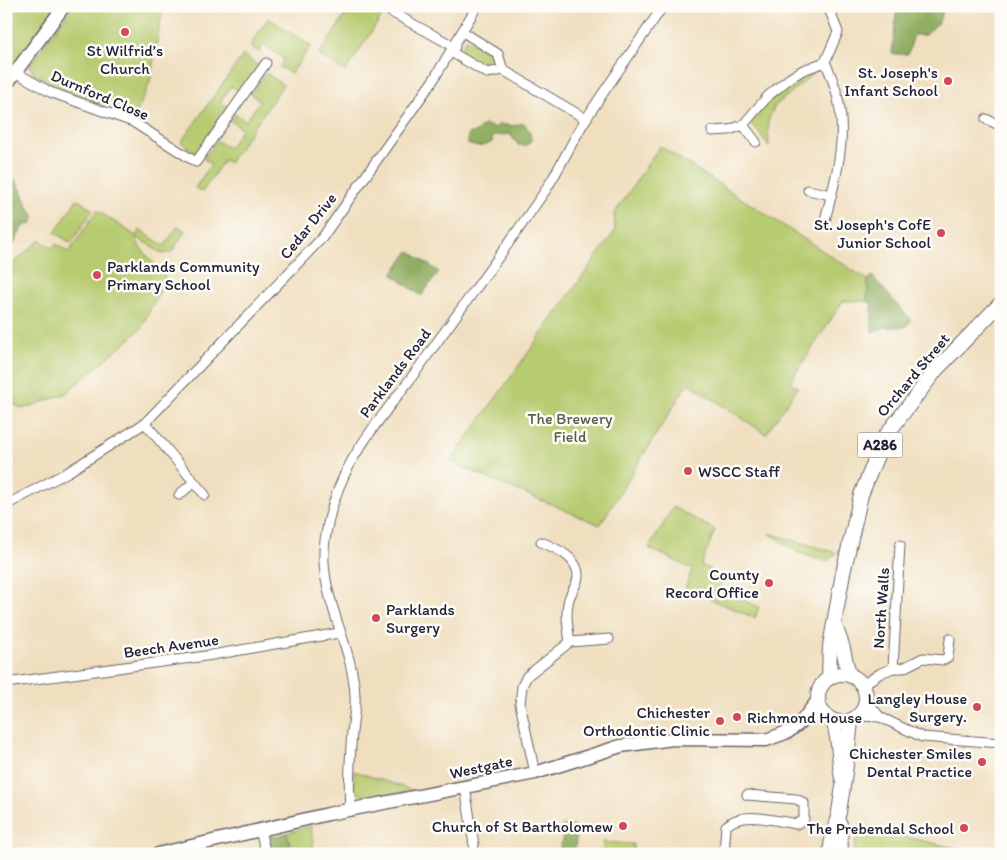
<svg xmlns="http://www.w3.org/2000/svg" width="1007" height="860" font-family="Itim,sans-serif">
<rect width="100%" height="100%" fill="#fdfcf7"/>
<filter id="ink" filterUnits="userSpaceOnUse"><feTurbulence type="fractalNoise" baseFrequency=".02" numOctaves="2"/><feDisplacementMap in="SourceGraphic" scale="10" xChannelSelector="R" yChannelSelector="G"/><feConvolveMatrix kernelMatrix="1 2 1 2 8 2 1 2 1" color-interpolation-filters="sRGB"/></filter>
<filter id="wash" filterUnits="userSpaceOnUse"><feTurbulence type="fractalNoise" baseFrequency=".0096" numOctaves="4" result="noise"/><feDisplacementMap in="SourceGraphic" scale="20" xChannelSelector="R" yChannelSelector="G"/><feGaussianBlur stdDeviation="1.12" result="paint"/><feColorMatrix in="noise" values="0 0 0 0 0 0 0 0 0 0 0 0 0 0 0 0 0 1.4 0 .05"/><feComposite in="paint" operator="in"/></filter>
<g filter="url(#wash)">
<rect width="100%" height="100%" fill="#f0dfbf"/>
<g fill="#b7cb6f" stroke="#6c7655">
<polygon points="6,6 57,6 6,79"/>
<polygon points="73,6 163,6 150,82 135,116 70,93 33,74 30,64"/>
<polygon points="351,6 377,6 384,13 345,72 319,55"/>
<polygon points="268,18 311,46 291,74 280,67 284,59 264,45 259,52 250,46"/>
<polygon points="466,39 496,56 500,67 488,70 459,52"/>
<polygon points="243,55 260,67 241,93 231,86 220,102 230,108 198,154 181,142"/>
<path d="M815,72L775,106L768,121L769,146L751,123C768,102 787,76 815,72Z"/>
<polygon points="266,73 283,85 229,163 224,160 202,192 195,188 211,164 204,159 217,141 229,148 242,129 231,121 236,114 246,121 260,101 251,94"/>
<polygon points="660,146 868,280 867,301 843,301 790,382 798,387 766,434 688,383 600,525 450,462 615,231 614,214"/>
<polygon points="77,199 93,210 71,243 55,233"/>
<polygon points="97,210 136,236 140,230 164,246 178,226 185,231 172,252 163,254 136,237 139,246 166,278 140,330 65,394 23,409 6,401 6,269 40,240 52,248 56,244 69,252"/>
<polygon points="673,507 715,530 701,565 724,576 719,590 759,607 755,618 685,589 692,569 649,548"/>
<polygon points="769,533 837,553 827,561 799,553"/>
<polygon points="354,771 415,791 369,798 357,793 354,786"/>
<polygon points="311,826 314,854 293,854 287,833"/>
<polygon points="857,826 982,854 854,854"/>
<polygon points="603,842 633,844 633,854 603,854"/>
</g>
<g fill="#91af62" stroke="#5a684e">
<path d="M897,6H943C944,19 934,27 925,35H914L908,54H892Z"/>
<path d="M524,123L530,132L531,140L526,146L518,145L510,134L493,136L492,142C484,147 476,148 468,144V134L476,132L485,124L494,128L500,124L511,126Z"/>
<path d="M6,173C27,186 19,200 35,216L31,224L23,226L13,246L12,240L6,238Z"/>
<polygon points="409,251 439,272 421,296 392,274"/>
<polygon points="872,276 911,320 906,327 885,327 872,332 872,304 867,301 868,280"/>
<polygon points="562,826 574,826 576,842 573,854 558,854 563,837"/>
<polygon points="287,833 293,854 272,854 267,838"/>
</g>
</g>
<g filter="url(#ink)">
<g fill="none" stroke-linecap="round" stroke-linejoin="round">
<defs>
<g id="street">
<polyline points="384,8 455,47"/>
<polyline points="463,32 498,54 503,70 586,119"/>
<polyline points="451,52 487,73 503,70"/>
<polyline points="15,72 50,92 133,122 196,162 266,63"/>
<polyline points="986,119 1001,126"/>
<polyline points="743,125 756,142"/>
<polyline points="712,131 729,130 743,125 768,96 790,78 803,70 825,62"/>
<polyline points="808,190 831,195"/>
<path d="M825,220C840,162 853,119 825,62L838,32L828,6"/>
<polyline points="145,423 205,495"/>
<polyline points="179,495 194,482"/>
<polyline points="6,505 68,472 145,423 322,238 434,79 477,6"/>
<path d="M541,542C556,548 579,558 578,577C577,585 571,592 569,599C565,613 568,628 570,642"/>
<polyline points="893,668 900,545"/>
<polyline points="6,683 206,656 339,633"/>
<polyline points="862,685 881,673 893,668 903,668 923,658 943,660 948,657 950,639"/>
<polyline points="866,700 880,717"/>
<polyline points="859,716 880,717 922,737 1001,743"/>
<polyline points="535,773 520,704 522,686 527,676 570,642 609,639"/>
<polyline points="465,787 474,845"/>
<path d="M350,810C348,783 350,758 352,732C353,720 356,708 355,696C353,643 317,595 325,540C336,463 377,425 420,366C461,308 505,250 545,191C560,168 571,143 586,119C610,81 638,44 663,6"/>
<polyline points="260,830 266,854"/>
<path d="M724,854L726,826C743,810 775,821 797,824L804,819V803L796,799L747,795"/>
</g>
<g id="secondary">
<polyline points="6,85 64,6"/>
<polyline points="805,718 825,715"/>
<polyline points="158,854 328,814 535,773 621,746 673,739 766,740 788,732 801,722 818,700"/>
</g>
<g id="primary">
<polyline points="835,626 842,645 849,675"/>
<circle cx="842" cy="698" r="24"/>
<polyline points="829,678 830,646 843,573 861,495 884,438 936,370 1001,303"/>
<path d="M833,721C840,740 838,759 842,778"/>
<polyline points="840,824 841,854"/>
<path d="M830,854C831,839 836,826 839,812C844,782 848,752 851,721"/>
</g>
</defs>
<use href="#street" stroke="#6a6469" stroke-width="11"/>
<use href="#secondary" stroke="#6a6469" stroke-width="15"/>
<use href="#primary" stroke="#6a6469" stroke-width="16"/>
<use href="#street" stroke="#fff" stroke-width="9"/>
<use href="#secondary" stroke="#fff" stroke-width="12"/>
<use href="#primary" stroke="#fff" stroke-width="14"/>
</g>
</g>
<g fill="#d1495b" stroke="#fdfcf7" stroke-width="2">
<circle cx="125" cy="32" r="5"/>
<circle cx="948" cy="81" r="5"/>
<circle cx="941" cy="233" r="5"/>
<circle cx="97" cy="275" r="5"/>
<circle cx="688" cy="471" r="5"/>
<circle cx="769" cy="583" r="5"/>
<circle cx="376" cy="618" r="5"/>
<circle cx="977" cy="707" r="5"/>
<circle cx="737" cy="717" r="5"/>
<circle cx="720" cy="721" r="5"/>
<circle cx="982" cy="762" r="5"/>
<circle cx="623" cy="826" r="5"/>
<circle cx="964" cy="828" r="5"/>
</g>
<g text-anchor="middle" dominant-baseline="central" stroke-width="5" stroke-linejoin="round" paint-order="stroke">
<rect fill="#fdfcf7" stroke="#646373" stroke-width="1" x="857.5" y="432.5" width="45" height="25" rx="4"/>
<g font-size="15" font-weight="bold" fill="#22223b">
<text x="880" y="445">A286</text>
</g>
<g font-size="16" fill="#22223b" stroke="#fdfcf7" text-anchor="end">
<text x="125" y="50" text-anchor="middle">St Wilfrid’s<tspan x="125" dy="18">Church</tspan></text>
<text x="938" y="72">St. Joseph's<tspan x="938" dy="18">Infant School</tspan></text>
<text x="931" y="224">St. Joseph's CofE<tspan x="931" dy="18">Junior School</tspan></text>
<text x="107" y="266" text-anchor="start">Parklands Community<tspan x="107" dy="18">Primary School</tspan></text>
<text x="698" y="471" text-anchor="start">WSCC Staff</text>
<text x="759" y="574">County<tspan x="759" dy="18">Record Office</tspan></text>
<text x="386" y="609" text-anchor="start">Parklands<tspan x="386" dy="18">Surgery</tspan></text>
<text x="967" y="698">Langley House<tspan x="967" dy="18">Surgery.</tspan></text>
<text x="710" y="712">Chichester<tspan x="710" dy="18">Orthodontic Clinic</tspan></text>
<text x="747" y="717" text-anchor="start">Richmond House</text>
<text x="972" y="753">Chichester Smiles<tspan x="972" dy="18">Dental Practice</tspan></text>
<text x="613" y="826">Church of St Bartholomew</text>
<text x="954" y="828">The Prebendal School</text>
</g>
<g font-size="16" fill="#22223b" stroke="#fdfcf7">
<text transform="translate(100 95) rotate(23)">Durnford Close</text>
<text transform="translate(308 226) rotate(-51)">Cedar Drive</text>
<text transform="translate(395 373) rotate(-53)">Parklands Road</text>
<text transform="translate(913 375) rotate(-50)">Orchard Street</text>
<text transform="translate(881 608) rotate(-86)">North Walls</text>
<text transform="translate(171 646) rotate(-8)">Beech Avenue</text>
<text transform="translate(481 767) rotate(-12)">Westgate</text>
</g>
<g font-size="16" fill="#565d4d" stroke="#fdfcf7">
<text x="570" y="418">The Brewery<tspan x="570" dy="18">Field</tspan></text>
</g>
</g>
<rect width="1007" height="860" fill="none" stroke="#fdfcf7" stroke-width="25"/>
</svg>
